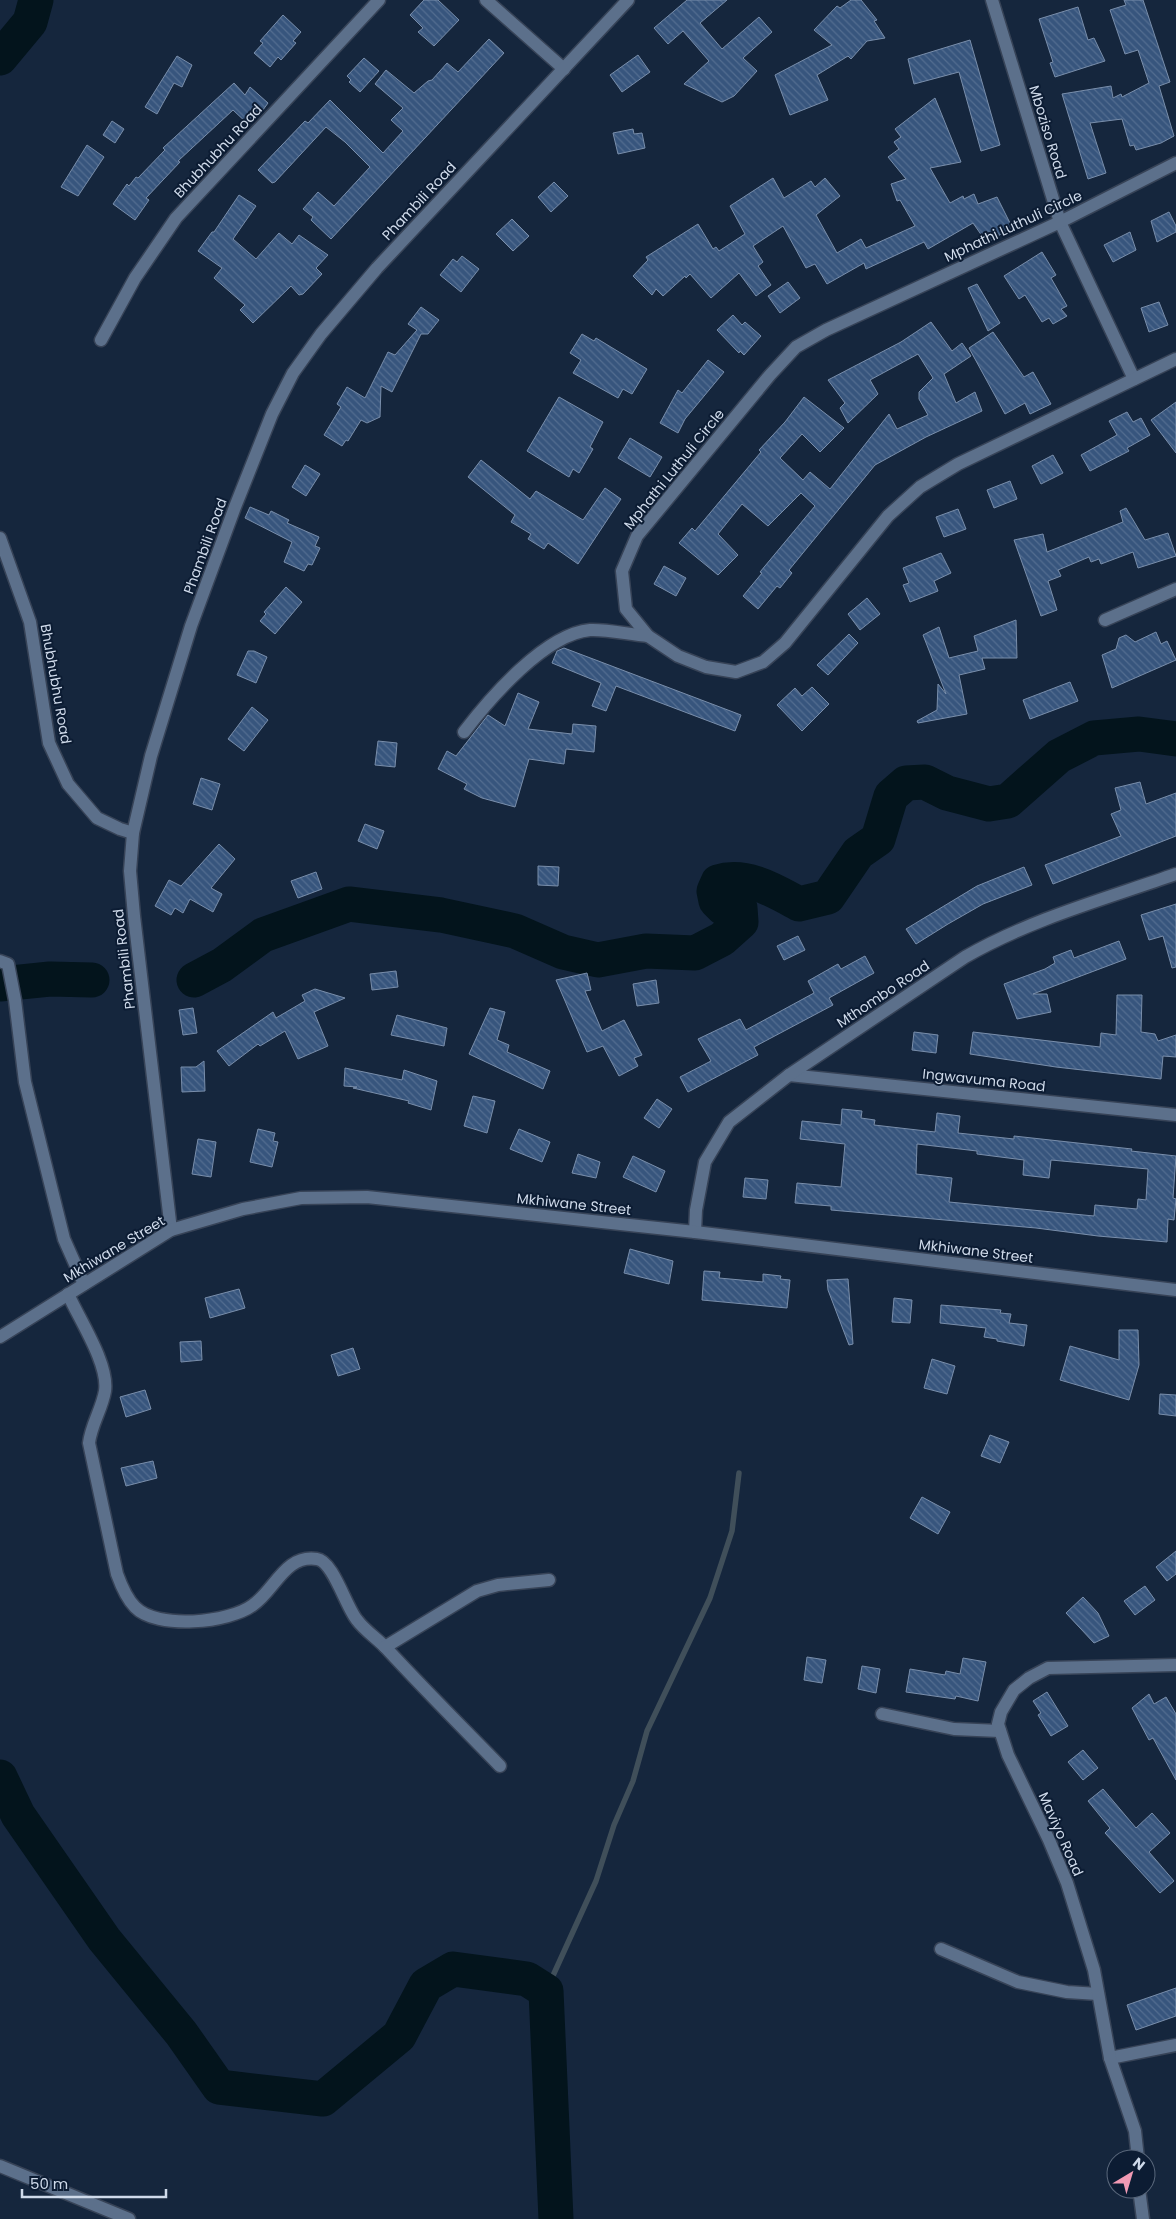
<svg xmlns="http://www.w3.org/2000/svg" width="1176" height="2219" font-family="Poppins,sans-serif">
<defs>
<pattern id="building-back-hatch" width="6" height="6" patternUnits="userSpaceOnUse" patternTransform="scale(1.25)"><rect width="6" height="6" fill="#37557d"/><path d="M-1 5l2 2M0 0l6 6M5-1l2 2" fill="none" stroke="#536d90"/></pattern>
</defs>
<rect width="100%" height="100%" fill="#15263d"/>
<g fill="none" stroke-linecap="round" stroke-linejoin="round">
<polyline stroke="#404f5a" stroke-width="5.5" points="546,1991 596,1881 614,1825 633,1781 647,1731 710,1598 732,1531 739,1473"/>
<g stroke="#03141c" stroke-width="35">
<polyline points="0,58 30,22 36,0"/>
<path d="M194,980L222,965L263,935L349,904L441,915L515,931L563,952L598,960L646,951L695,953L722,939L741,922L740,908H723L716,901L714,891L718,882C746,873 775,891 799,904L828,897L858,853L878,839L891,796L906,783L925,782L947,793L989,804L1008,801L1059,756L1094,738L1139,734L1176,739"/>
<polyline points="0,984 50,979 92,980"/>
<polyline points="0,1777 18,1815 104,1939 181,2033 219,2087 323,2099 399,2036 426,1985 453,1969 527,1979 546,1991 556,2219"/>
</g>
</g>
<g fill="url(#building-back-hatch)" stroke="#798eab" fill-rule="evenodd">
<polygon points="424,0 438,0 459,20 434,46 418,32 423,28 410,15"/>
<polygon points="687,0 727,0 700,23 722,49 759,17 772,32 743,58 757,71 734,96 722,102 684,84 709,61 683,31 668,44 654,28"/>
<polygon points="851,0 861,0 877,20 874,21 885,38 867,41 851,59 848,56 817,75 828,100 790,115 775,75 832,45 814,30 837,6 840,8"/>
<polygon points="1124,0 1143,0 1170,82 1159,86 1174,136 1161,143 1136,150 1134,145 1130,146 1122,119 1090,123 1106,173 1088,179 1062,94 1111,86 1113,98 1121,94 1122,97 1149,83 1138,50 1125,54 1110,10 1126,5"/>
<polygon points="1078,7 1088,40 1094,38 1105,61 1055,77 1050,63 1053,62 1039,19"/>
<polygon points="283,15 301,32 293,41 296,43 281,60 278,57 270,67 254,53 263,43 260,41"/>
<polygon points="489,39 504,53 331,239 311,220 313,217 303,209 318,192 334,206 370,167 345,142 326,127 275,182 272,183 258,170 305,121 308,123 330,100 383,153 403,131 391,120 403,108 375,84 386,70 414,93 428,81 432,80 447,63 458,72"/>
<polygon points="970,40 1000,145 981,151 959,72 914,84 908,59"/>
<polygon points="638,55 650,72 622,92 610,75"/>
<polygon points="177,56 192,65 182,87 174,83 157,114 145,107"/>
<polygon points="364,58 379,71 360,92 349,82 351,80 347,76"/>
<polygon points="234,83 245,95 250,87 268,103 260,114 249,125 233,110 178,161 180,162 146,198 149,200 135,220 113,204 127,184 129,186 136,177 138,178 165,150 163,148"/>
<polygon points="935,98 961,162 930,168 950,203 963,196 964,199 974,194 978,204 997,197 1012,227 987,243 973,223 928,249 924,242 866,269 864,263 827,284 815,264 806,268 783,226 753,246 763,262 758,266 771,285 756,296 739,273 711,298 690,274 686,278 685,276 663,296 656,289 652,295 633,276 648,260 646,257 698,224 713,249 716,247 719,251 745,234 730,206 773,178 784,198 811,181 815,187 825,178 840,196 816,215 837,253 861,239 866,248 915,226 900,200 897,201 891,184 906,179 888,157 899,149 894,142 901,137 895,129"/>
<polygon points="112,121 124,129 115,143 103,135"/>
<polygon points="633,129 634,134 642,133 645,148 618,154 613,133"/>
<polygon points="87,145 104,157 78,196 61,187"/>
<polygon points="554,182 568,196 551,212 538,197"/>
<polygon points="239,195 256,206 233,239 256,259 279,233 292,244 299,235 328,255 316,268 322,274 303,294 299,295 291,286 253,323 240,310 245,305 214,278 222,268 198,251 212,232 214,232"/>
<polygon points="1169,212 1176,226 1176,232 1157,242 1151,221"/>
<polygon points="512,219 529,236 513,251 496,234"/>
<polygon points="1130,232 1136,250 1113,262 1104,245"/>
<polygon points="1042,252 1056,275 1051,278 1067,306 1061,309 1067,316 1053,324 1049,318 1042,322 1025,295 1019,299 1004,276"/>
<polygon points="462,256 479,269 461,292 440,275 453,259 457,262"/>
<polygon points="788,282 800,298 780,313 768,296"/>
<polygon points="977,284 1000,323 988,331 968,288"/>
<polygon points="1159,302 1168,325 1149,332 1141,308"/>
<polygon points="421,307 439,320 428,334 421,334 392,392 381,386 380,417 367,423 361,420 348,441 346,440 342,446 324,435 341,407 337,404 347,387 365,398 388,352 395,355 417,330 408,324"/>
<polygon points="733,315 742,325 745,322 761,336 744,355 740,351 739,353 717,330"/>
<polygon points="931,322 952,351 962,343 971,356 944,374 956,403 975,392 982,411 926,437 875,465 789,570 792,573 780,588 777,586 758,609 743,596 762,573 760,572 815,506 801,493 768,526 742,504 718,534 738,555 718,575 679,543 692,528 695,531 761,452 759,450 785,422 804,397 844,428 820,452 802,434 780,458 803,480 810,472 830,489 889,414 897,429 928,415 919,399 919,392 933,378 918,354 870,380 878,394 848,423 840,408 845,403 828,380 901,342"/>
<polygon points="993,332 1024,377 1033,372 1051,404 1030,414 1025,403 1005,414 969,348"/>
<polygon points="582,334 594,341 596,338 647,369 632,394 623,389 618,398 573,373 581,360 570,353"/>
<polygon points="708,360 724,372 685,419 678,433 660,423 678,390 682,393"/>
<polygon points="559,397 603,422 590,447 593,449 579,473 573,469 569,477 527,451"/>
<polygon points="1176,402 1176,453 1151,420"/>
<polygon points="1127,412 1133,422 1141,418 1150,435 1127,448 1129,451 1090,471 1081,455 1117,435 1109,421"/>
<polygon points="630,438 662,457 650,477 618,458"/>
<polygon points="1053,455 1063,473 1041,484 1032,466"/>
<polygon points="481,460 530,499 536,491 583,520 605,488 621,499 578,564 548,543 544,549 528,539 531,534 511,522 515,515 468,477"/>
<polygon points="305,465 320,474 306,496 292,487"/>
<polygon points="1010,481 1017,499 994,508 987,490"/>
<polygon points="250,507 269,515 271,511 289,520 287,523 319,537 315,546 320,548 312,565 308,564 304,571 284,562 292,542 245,518"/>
<polygon points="1126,508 1145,540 1168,533 1176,556 1138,568 1133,552 1101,564 1099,559 1091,562 1089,557 1058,570 1061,576 1048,581 1057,610 1041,616 1014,540 1043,534 1047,552 1123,522 1120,511"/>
<polygon points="958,509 966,529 944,537 936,517"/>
<polygon points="941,553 951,573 934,581 938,591 910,602 903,585 909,583 903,568"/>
<polygon points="664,566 686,578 676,596 654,584"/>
<polygon points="286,587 302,602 275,634 260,621 266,614 264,612"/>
<polygon points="867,598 880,614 860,630 848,614"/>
<polygon points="1016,620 1017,658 982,658 985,669 959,675 967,714 918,723 917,721 937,710 938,684 946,694 923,635 939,627 949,658 978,651 974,636"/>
<polygon points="1156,632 1161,644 1167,641 1176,660 1112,688 1102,655 1116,649 1119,638 1126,635 1135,642"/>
<polygon points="849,634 858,643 828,675 817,665"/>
<polygon points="564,648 741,715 735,731 616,686 606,711 592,706 601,683 552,663 557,651"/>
<polygon points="248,651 254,651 267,657 256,683 237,675"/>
<polygon points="1070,682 1078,701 1030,719 1023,700"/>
<polygon points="812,687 829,704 802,731 777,705 795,688 802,696"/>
<polygon points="518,693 539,702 528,729 572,734 573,724 596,726 594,752 566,749 564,764 529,759 515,807 482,798 464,789 467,784 438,769 447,751 456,756 488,715 505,726"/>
<polygon points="252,707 268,720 244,751 228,739"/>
<polygon points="378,741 397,743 395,767 375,765"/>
<polygon points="201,778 220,784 212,810 193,804"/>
<polygon points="1140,782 1146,804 1176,793 1176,836 1053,884 1045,865 1121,836 1111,814 1121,810 1115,788"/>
<polygon points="365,824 384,831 377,849 358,841"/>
<polygon points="219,844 235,859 211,888 222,894 213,912 190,899 183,913 175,908 171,915 155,906 169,880 181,886"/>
<polygon points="538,866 559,867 558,886 538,885"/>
<polygon points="1024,867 1032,885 983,904 948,924 916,944 906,929 977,886"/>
<polygon points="316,872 322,889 298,898 291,881"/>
<polygon points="1176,904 1176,967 1172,968 1163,936 1149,940 1141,915"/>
<polygon points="798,936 805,950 784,960 777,946"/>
<polygon points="1119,941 1126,959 1033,994 1047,994 1051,1012 1017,1019 1004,984 1045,969 1055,963 1053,957 1071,950 1074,958"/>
<polygon points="865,956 874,973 829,998 833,1005 754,1047 758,1055 688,1092 680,1077 711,1061 698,1039 740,1019 746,1030 814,993 808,981 838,964 841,969"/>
<polygon points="396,971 398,987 372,990 370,974"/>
<polygon points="587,973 591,990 585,991 602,1031 624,1020 642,1055 634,1058 638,1066 619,1076 603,1046 587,1052 556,980"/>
<polygon points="656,980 659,1003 637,1006 633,984"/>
<polygon points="315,989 345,998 314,1012 328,1046 298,1059 285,1031 260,1046 258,1044 229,1066 217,1051 273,1012 276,1018 305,1001 302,995"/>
<polygon points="1117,995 1142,995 1141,1032 1155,1034 1158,1041 1176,1035 1176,1057 1163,1056 1161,1079 1056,1067 970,1054 973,1032 1100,1047 1101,1033 1116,1035"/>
<polygon points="193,1008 197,1033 183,1035 179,1010"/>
<polygon points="490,1008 505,1012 497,1040 509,1045 507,1052 550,1071 543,1089 469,1054"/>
<polygon points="397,1015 447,1028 444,1046 391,1035"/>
<polygon points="914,1032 938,1035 936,1053 912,1050"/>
<polygon points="204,1061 205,1091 182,1092 181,1067 196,1067"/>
<polygon points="345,1068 402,1080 404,1070 437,1081 431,1110 408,1103 409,1101 353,1088 357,1087 344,1086"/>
<polygon points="473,1096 495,1101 487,1133 464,1126"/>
<polygon points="657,1099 672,1109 659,1128 644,1118"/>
<path d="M842,1109L862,1111L861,1118L875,1120L874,1125L935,1132L937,1113L960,1116L958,1133L1014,1139V1136L1132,1149L1131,1151L1176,1156L1173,1198L1176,1199L1174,1220L1168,1219L1167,1242L1098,1236L1036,1228L831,1210V1206L795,1203L797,1183L841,1187L845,1144L800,1139L802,1121L841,1125ZM917,1144L977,1151V1154L1024,1160L1023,1175L1049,1178L1051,1160L1148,1169L1146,1200L1138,1199L1137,1209L1095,1205L1094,1216L949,1202L952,1178L916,1174Z"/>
<polygon points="258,1129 275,1133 273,1141 278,1142 272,1167 250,1162"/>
<polygon points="519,1129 550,1142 542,1162 510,1149"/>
<polygon points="198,1139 216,1142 211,1177 192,1174"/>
<polygon points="578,1154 600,1162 596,1178 572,1173"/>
<polygon points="633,1156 665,1171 656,1192 623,1177"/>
<polygon points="745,1178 768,1180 766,1199 743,1197"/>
<polygon points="630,1249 673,1261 669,1284 624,1273"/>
<polygon points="704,1271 720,1272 719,1278 763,1282 763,1274 781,1276 780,1279 790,1280 787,1308 702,1300"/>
<polygon points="848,1279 853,1344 849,1345 828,1290 827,1280"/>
<polygon points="239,1289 245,1308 210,1318 205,1298"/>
<polygon points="894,1298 912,1300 910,1323 892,1322"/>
<polygon points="941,1305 1001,1310 1000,1313 1011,1314 1009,1323 1027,1325 1024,1346 997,1341 997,1339 984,1337 986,1328 940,1323"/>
<polygon points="1119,1330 1138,1330 1139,1365 1129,1400 1060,1380 1070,1346 1119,1360"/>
<polygon points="201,1341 202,1360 181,1362 180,1342"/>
<polygon points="353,1348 360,1369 338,1376 331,1355"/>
<polygon points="932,1359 955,1366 947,1394 924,1388"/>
<polygon points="145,1390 151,1409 126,1417 120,1397"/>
<polygon points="1160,1394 1176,1395 1176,1416 1159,1414"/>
<polygon points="990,1435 1009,1442 1000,1463 981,1456"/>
<polygon points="153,1461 157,1478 126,1486 121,1468"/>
<polygon points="922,1497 950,1512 938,1534 910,1518"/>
<polygon points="1176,1551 1176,1574 1167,1581 1156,1567"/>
<polygon points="1145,1586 1155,1600 1135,1615 1124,1601"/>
<polygon points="1083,1597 1098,1613 1109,1636 1094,1643 1066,1613"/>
<polygon points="807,1657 826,1660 822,1683 804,1680"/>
<polygon points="963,1658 986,1662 978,1701 956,1696 955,1699 906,1692 910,1669 945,1675 946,1671 960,1674"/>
<polygon points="862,1666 880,1669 876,1693 858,1689"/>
<polygon points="1047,1692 1068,1726 1051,1736 1038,1715 1041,1713 1033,1701"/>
<polygon points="1149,1694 1154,1704 1166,1697 1176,1714 1176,1780 1153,1738 1149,1740 1132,1708"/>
<polygon points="1083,1750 1098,1768 1083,1780 1068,1762"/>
<polygon points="1103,1789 1136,1828 1152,1813 1170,1833 1149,1852 1174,1881 1160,1893 1105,1833 1110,1828 1088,1801"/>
<polygon points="1176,1988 1176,2016 1136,2030 1127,2005"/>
</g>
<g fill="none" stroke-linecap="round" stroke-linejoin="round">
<defs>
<g id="minor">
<polyline points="486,0 564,69"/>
<polyline points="992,0 1060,222 1134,379"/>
<polyline points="1176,163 1060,222 826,330 796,347 770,375 637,536 622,571 626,609 648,636 678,656 706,667 736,672 763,662 785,643 888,516 920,487 958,464 1176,359"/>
<polyline points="101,340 135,278 176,218 379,0"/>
<polyline points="0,538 30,622 49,743 68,784 97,818 120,829 133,833"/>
<polyline points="1105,620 1176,589"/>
<path d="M464,732C490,698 545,634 590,630C607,629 631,635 648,636"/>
<polyline points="0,961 8,964 15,1000 25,1082 64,1239 84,1284"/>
<polyline points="789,1075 1176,1115"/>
<polyline points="171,1230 134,916 130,871 133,833 151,756 191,626 235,507 272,414 293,373 321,334 377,268 628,0"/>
<path d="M695,1232L696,1210L705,1162L729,1122L789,1075L965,957C1031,919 1105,899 1176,874"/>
<path d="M68,1294C79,1319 109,1364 105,1391C102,1409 91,1425 89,1443L117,1574C121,1585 126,1598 135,1607C157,1630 229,1623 253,1605C275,1590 285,1554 317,1559C333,1561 346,1607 357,1620C365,1631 378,1639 387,1649C424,1689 462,1727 500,1766"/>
<polyline points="0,1337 171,1230 243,1209 301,1198 367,1197 695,1232 1176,1290"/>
<polyline points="385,1647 477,1591 498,1585 549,1580"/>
<polyline points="882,1714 954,1729 1000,1731"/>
<polyline points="941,1949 1018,1982 1067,1992 1098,1994"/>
<polyline points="1110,2058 1176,2045"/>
<polyline points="1138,2159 1135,2131 1110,2058 1094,1970 1067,1883 1049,1840 1008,1755 998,1724 1001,1712 1014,1690 1029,1678 1048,1668 1176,1665"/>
<polyline points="0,2166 129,2219"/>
<polyline points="1139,2189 1143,2219"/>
</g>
</defs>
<use href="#minor" stroke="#374357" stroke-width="15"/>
<use href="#minor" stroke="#5c708b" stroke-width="12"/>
</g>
<g text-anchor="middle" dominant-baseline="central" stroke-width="4" stroke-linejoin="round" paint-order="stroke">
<g font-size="14" fill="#cfdaea" stroke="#0c1c33">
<text transform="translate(1048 132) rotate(73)">Mboziso Road</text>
<text transform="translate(218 151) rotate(-47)">Bhubhubhu Road</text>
<text transform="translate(419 201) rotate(-47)">Phambili Road</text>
<text transform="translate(1013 226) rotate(-25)">Mphathi Luthuli Circle</text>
<text transform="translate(674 469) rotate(-51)">Mphathi Luthuli Circle</text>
<text transform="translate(205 546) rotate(-70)">Phambili Road</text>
<text transform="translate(56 684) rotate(80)">Bhubhubhu Road</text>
<text transform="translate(124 959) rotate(-97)">Phambili Road</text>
<text transform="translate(883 994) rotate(-34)">Mthombo Road</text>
<text transform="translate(984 1080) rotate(6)">Ingwavuma Road</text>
<text transform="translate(574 1204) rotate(6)">Mkhiwane Street</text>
<text transform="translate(114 1249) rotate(-31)">Mkhiwane Street</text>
<text transform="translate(976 1251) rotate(7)">Mkhiwane Street</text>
<text transform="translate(1061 1834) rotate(66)">Maviyo Road</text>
</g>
</g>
<g transform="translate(1131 2174) rotate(38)"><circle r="24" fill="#0c1c33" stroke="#5a687c"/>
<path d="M0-4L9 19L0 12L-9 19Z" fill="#f19ab4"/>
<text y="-8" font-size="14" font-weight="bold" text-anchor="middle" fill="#cfdaea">N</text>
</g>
<path d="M22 2189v8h144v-8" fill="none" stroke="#cfdaea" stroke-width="2.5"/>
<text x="30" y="2189" font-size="15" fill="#cfdaea" stroke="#0c1c33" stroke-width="4" paint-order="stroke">50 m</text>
</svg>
